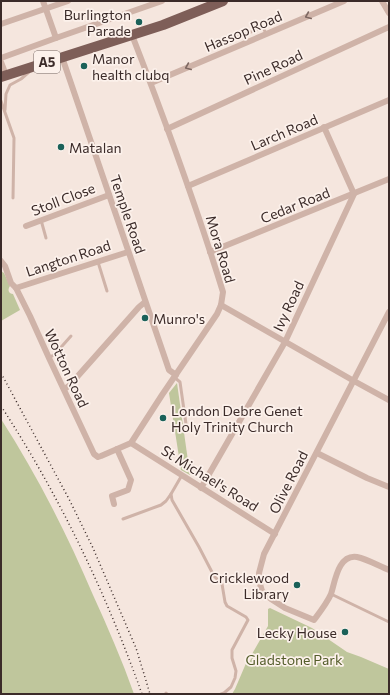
<svg xmlns="http://www.w3.org/2000/svg" width="390" height="695" font-family="Commissioner,sans-serif">
<rect width="100%" height="100%" fill="#f5e6de"/>
<g fill="#bfc69c">
<path d="M1,271L4,273L10,286C7,290 9,294 13,294L20,310L1,321Z"/>
<polygon points="177,383 190,475 181,470 169,393"/>
<path d="M1,419C37,475 67,534 93,595C108,628 122,660 134,694H1Z"/>
<polygon points="270,608 312,628 347,652 361,657 389,669 389,694 232,694 235,689 247,661 249,662 254,655 252,654 268,626 268,609"/>
</g>
<g fill="none" stroke-linecap="round" stroke-linejoin="round">
<g stroke="#cfb3a8" stroke-width="3">
<polyline points="224,41 231,40 263,27 266,34"/>
<polyline points="1,101 14,138 13,198"/>
<polyline points="5,110 6,94 10,85 21,79 29,72"/>
<polyline points="41,220 46,238"/>
<polyline points="98,262 107,291"/>
<polyline points="49,358 55,354 71,336"/>
<polyline points="174,377 180,382 186,424"/>
<polyline points="182,475 171,494 172,500 199,547 214,576 222,584 225,602 227,606 246,617 248,620 232,650 232,658 236,671 235,678 231,687 224,693 221,694"/>
<polyline points="123,519 161,505 166,501 171,494"/>
<polyline points="331,594 389,622"/>
<polyline points="166,693 167,694"/>
</g>
<g stroke="#cfb3a8" stroke-width="6">
<polyline points="43,1 56,38"/>
<polyline points="382,1 389,13"/>
<polyline points="1,24 68,1"/>
<polyline points="62,57 169,370 176,375"/>
<polyline points="1,58 56,38 162,1"/>
<polyline points="1,62 6,75"/>
<polyline points="151,83 344,1"/>
<polyline points="167,129 389,27"/>
<polyline points="188,186 389,100"/>
<polyline points="26,226 109,195"/>
<polyline points="210,252 389,179"/>
<path d="M1,261L5,266L11,283L16,288L30,316L49,358L94,454L98,457L101,456L131,443L162,395L217,314L221,305L223,292C196,205 165,120 132,35"/>
<polyline points="16,288 128,252"/>
<polyline points="221,305 354,381 389,400"/>
<path d="M389,312L264,554L259,573L260,584L262,591L271,599L285,608L314,620C320,612 327,603 331,594C335,582 338,554 357,557C367,559 379,566 389,570"/>
<polyline points="64,389 69,386 139,307 145,302"/>
<polyline points="131,443 275,534"/>
<polyline points="317,453 367,478 389,487"/>
<polyline points="201,488 285,342 354,194 324,127"/>
<polyline points="114,504 112,496 128,490 131,480 117,449"/>
</g>
<polyline stroke="#7e5e58" stroke-width="10" points="1,77 163,25 223,1"/>
<g stroke="#3b2b29" stroke-width="1.5" stroke-dasharray="1 3" stroke-linecap="butt">
<polyline points="1,373 69,499 93,548 136,648 144,674 150,694"/>
<path d="M1,406C59,495 106,593 142,694"/>
</g>
</g>
<defs><path id="oneway-chevron" d="M-2-3.5L2.5 0L-2 3.5" fill="none" stroke-width="1.6" stroke-linecap="round" stroke-linejoin="round"/></defs>
<g stroke="#7e6862">
<use href="#oneway-chevron" transform="translate(308 16) rotate(157)"/>
<use href="#oneway-chevron" transform="translate(188 67) rotate(157)"/>
</g>
<g fill="#1a6159" stroke="#fcf1eb" stroke-width="1.5">
<circle cx="139" cy="22" r="4"/>
<circle cx="84" cy="66" r="4"/>
<circle cx="61" cy="147" r="4"/>
<circle cx="145" cy="318" r="4"/>
<circle cx="163" cy="418" r="4"/>
<circle cx="297" cy="585" r="4"/>
<circle cx="345" cy="632" r="4"/>
</g>
<g text-anchor="middle" dominant-baseline="central" stroke-width="3.5" stroke-linejoin="round" paint-order="stroke">
<rect fill="#fcf1eb" stroke="#756663" stroke-width="1" x="34" y="51" width="26" height="22" rx="3"/>
<g font-size="13" font-weight="bold" fill="#3b2b29">
<text x="47" y="62">A5</text>
</g>
<g font-size="14" fill="#3b2b29" stroke="#fcf1eb" text-anchor="start">
<text x="131" y="14" text-anchor="end">Burlington<tspan x="131" dy="16">Parade</tspan></text>
<text x="92" y="58">Manor<tspan x="92" dy="16">health clubq</tspan></text>
<text x="69" y="147">Matalan</text>
<text x="153" y="318">Munro's</text>
<text x="171" y="410">London Debre Genet<tspan x="171" dy="16">Holy Trinity Church</tspan></text>
<text x="289" y="577" text-anchor="end">Cricklewood<tspan x="289" dy="16">Library</tspan></text>
<text x="337" y="632" text-anchor="end">Lecky House</text>
</g>
<g font-size="14" fill="#3b2b29" stroke="#fcf1eb">
<text transform="translate(243 31) rotate(-23)">Hassop Road</text>
<text transform="translate(273 67) rotate(-25)">Pine Road</text>
<text transform="translate(284 132) rotate(-23)">Larch Road</text>
<text transform="translate(63 199) rotate(-21)">Stoll Close</text>
<text transform="translate(295 205) rotate(-22)">Cedar Road</text>
<text transform="translate(128 214) rotate(71)">Temple Road</text>
<text transform="translate(221 249) rotate(73)">Mora Road</text>
<text transform="translate(68 258) rotate(-18)">Langton Road</text>
<text transform="translate(288 306) rotate(-65)">Ivy Road</text>
<text transform="translate(67 368) rotate(65)">Wotton Road</text>
<text transform="translate(210 478) rotate(32)">St Michael's Road</text>
<text transform="translate(288 482) rotate(-63)">Olive Road</text>
</g>
<g font-size="14" fill="#535c2a" stroke="#fcf1eb">
<text x="294" y="659">Gladstone Park</text>
</g>
</g>
<rect width="390" height="695" fill="none" stroke="#3b2b29" stroke-width="4"/>
</svg>
